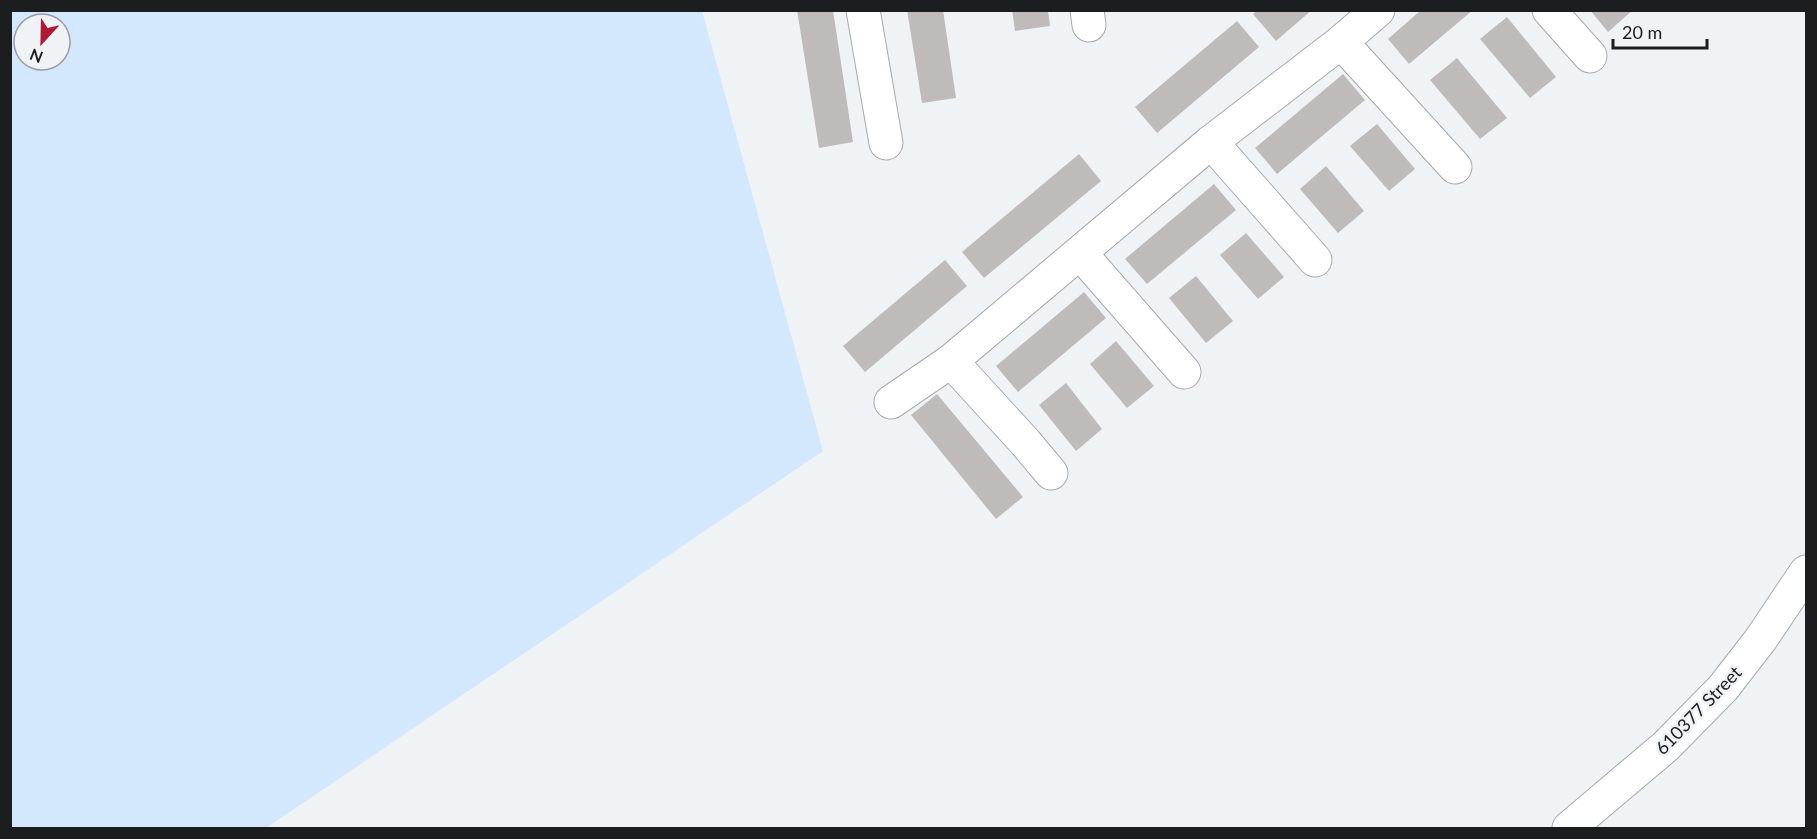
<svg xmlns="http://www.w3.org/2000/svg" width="1817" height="839" font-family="Lato,sans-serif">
<rect width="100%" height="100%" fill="#f0f3f6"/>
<path fill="#d3e7fd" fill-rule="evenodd" d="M10,11H702L823,451L266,828H11ZM24,24H60V60H24Z"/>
<g fill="#c0bbbb">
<polygon points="797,10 833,10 853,142 819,148"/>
<polygon points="907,10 943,10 956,98 922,103"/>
<polygon points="1012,10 1048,10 1050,26 1015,31"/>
<polygon points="1257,10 1312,10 1276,41 1253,14"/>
<polygon points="1421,10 1473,10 1409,64 1388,39"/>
<polygon points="1590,10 1633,10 1608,32"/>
<polygon points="1507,17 1556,77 1530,98 1480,39"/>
<polygon points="1237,21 1259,47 1157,133 1135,107"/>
<polygon points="1457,58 1507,118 1480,139 1430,80"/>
<polygon points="1343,74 1365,100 1277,174 1255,148"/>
<polygon points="1377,124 1415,169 1389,191 1350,146"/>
<polygon points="1079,154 1101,181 984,278 962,252"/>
<polygon points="1326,166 1364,211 1338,233 1300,189"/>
<polygon points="1214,184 1236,210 1147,284 1125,259"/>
<polygon points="1246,233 1284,277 1258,299 1220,255"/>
<polygon points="945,260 967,286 865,372 843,346"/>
<polygon points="1196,276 1233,321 1206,343 1169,298"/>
<polygon points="1084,292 1106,318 1018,392 996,366"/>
<polygon points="1116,341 1154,386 1127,408 1090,364"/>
<polygon points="1066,383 1102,429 1076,451 1039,405"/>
<polygon points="937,394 1023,497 996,519 911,415"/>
</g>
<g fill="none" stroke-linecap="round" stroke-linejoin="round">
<defs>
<g id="minor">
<polyline points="863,10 886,143"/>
<polyline points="1087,10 1089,25"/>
<polyline points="1549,10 1590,56"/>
<polyline points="1341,42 1455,167"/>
<polyline points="1211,142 1315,260"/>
<polyline points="1080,253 1184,372"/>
<polyline points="951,361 1025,442 1051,473"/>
<polyline points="891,402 951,361 1211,142 1341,42 1378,10"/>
<polyline points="1569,828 1666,746 1723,688 1761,639 1806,572"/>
</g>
</defs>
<use href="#minor" stroke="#a7aaad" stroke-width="35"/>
<use href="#minor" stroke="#fff" stroke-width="33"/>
</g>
<g text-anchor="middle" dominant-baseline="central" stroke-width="5" stroke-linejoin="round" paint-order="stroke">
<g font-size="18" fill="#1c1d1e" stroke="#f0f3f6">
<text transform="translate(1698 710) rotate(-46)">610377 Street</text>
</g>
</g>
<rect width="1817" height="839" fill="none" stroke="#1c1d1e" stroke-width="24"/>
<g transform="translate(42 42) rotate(202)"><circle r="28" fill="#f0f3f6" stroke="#9b9da0" stroke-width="1.5"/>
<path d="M0-4.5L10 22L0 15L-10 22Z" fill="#ae1934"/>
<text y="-9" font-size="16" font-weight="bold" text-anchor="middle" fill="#1c1d1e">N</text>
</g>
<path d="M1613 39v9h94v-9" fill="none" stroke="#1c1d1e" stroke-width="3"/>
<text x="1622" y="39" font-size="18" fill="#1c1d1e" stroke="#f0f3f6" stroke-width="4.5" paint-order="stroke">20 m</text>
</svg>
